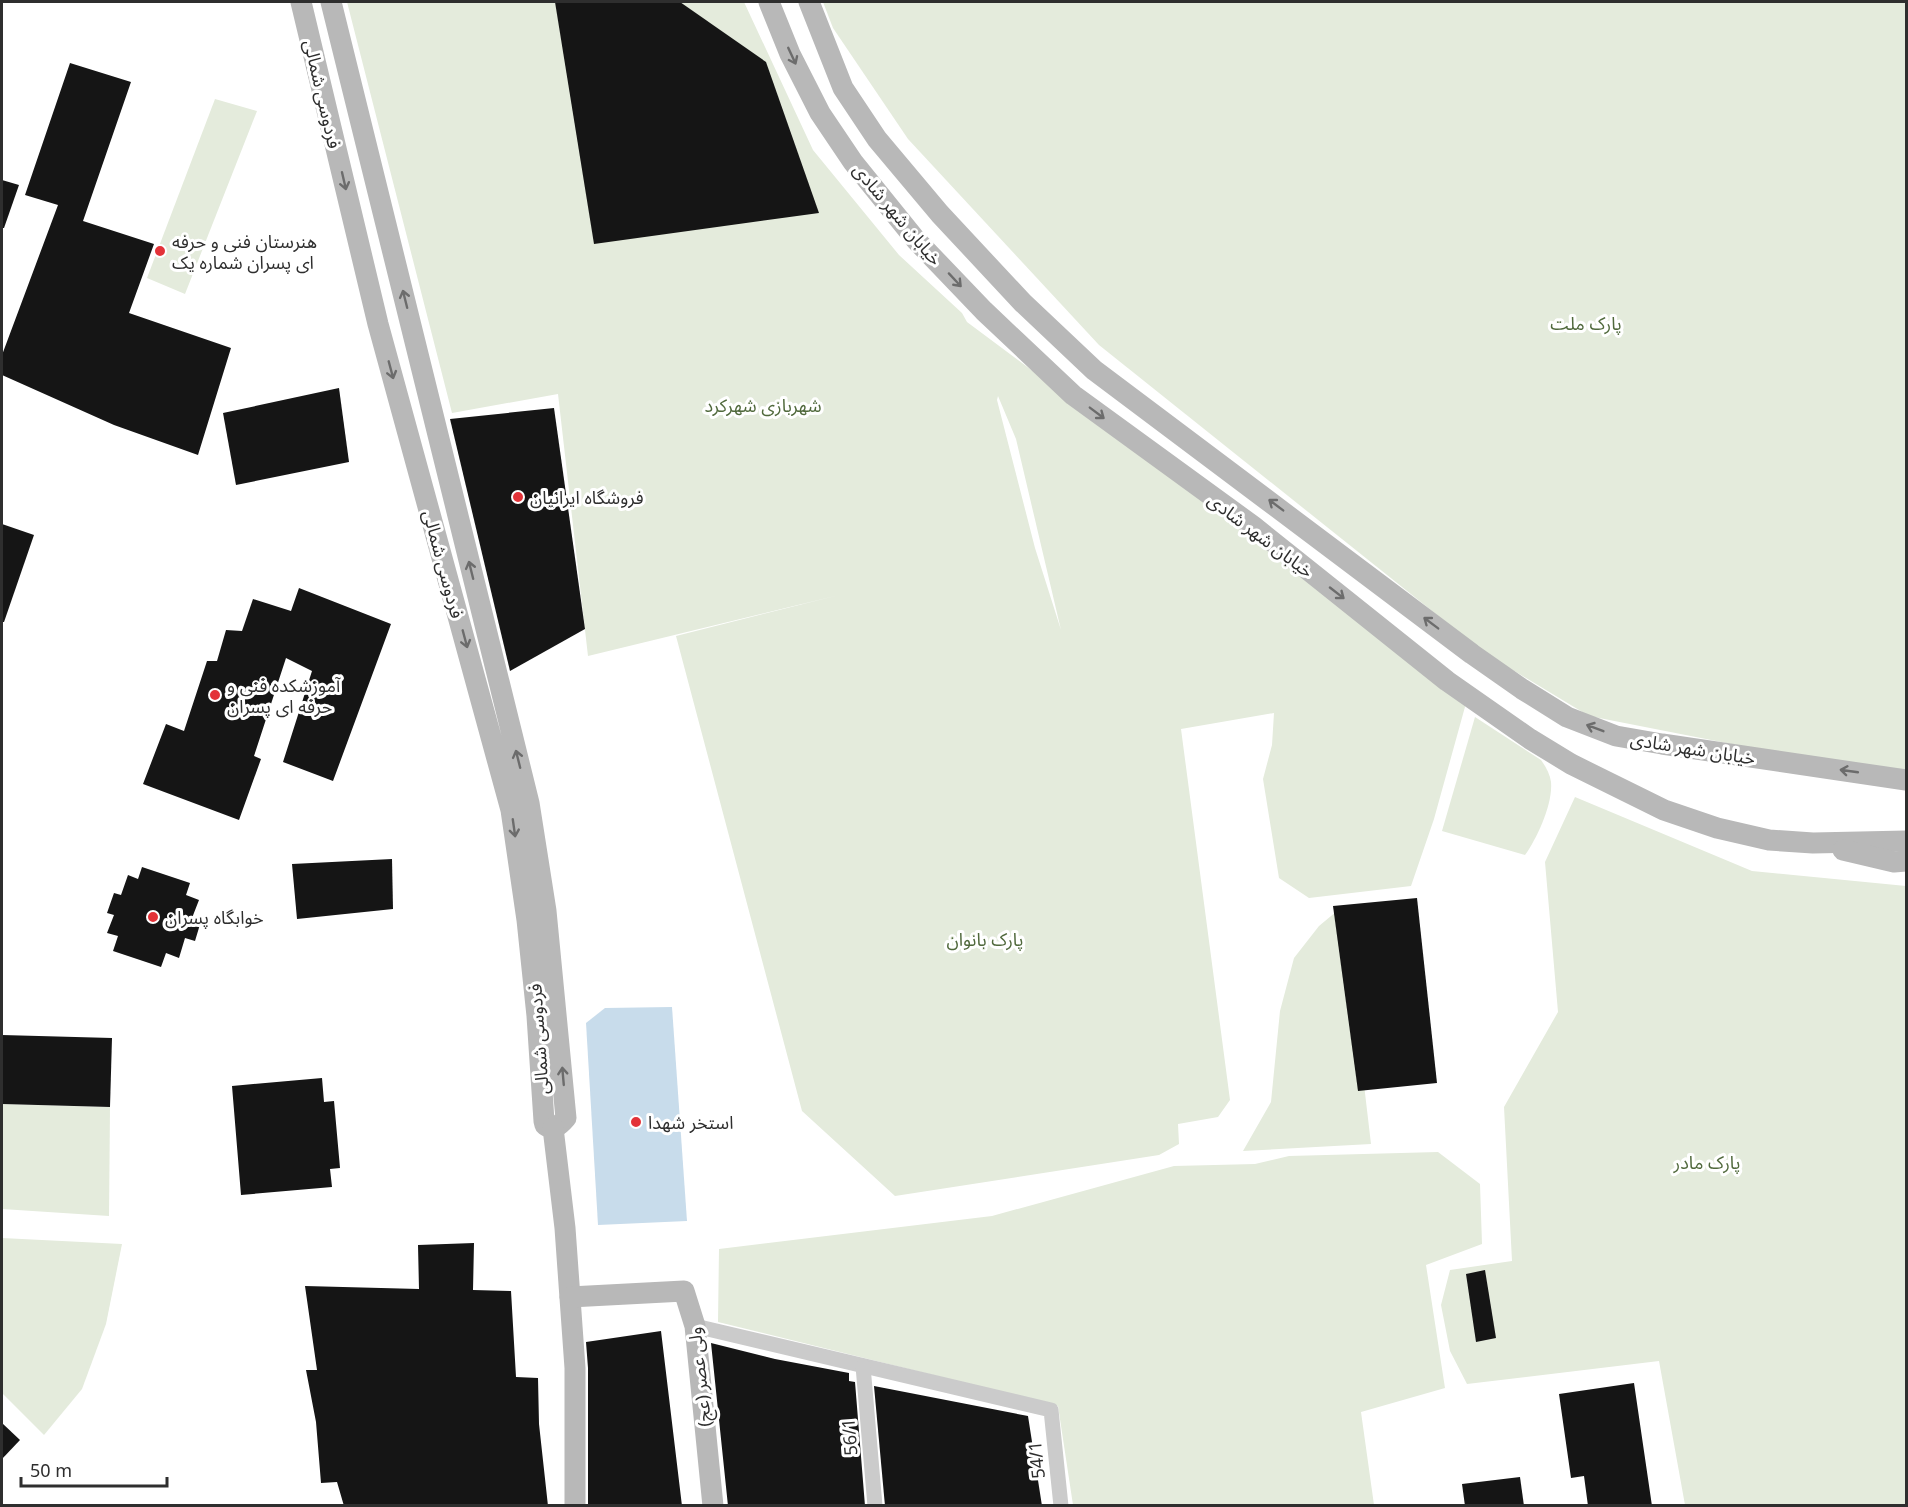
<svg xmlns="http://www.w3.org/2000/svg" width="1908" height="1507" font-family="'Noto Sans','Noto Sans Arabic',sans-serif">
<rect width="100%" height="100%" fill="#fff"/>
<g fill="#e4ebdc" fill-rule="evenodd">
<path d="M347,2H744L813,150L899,255L962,313L967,322L1468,696L1434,819L1411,886L1309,898L1279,878L1263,779L1272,745L1274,713L1181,729L1230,1100L1218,1117L1178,1124L1179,1144L1159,1155L895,1196L802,1111L676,636L839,595L588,656L558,394L452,413ZM998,396L1016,439L1061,630L1035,548L997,400Z"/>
<polygon points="823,2 1906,2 1906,773 1762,750 1589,716 1486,654 1099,345 908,139 833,28"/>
<polygon points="215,99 257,111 185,294 147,278"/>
<path d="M1475,717L1541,760C1546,767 1550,774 1551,782C1553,804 1537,838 1525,855L1442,831Z"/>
<polygon points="1575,797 1752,871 1906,886 1906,1505 1685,1505 1659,1361 1467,1384 1450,1351 1441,1305 1450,1270 1512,1261 1504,1107 1558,1012 1545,862"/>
<polygon points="1343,906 1371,1144 1243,1151 1271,1102 1280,1011 1294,958 1319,926"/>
<polygon points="2,1104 110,1107 109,1216 2,1209"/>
<polygon points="1438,1152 1480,1184 1482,1244 1426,1265 1445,1388 1361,1412 1374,1505 1073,1505 1058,1406 718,1322 719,1249 992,1216 1174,1166 1255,1164 1289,1156"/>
<polygon points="2,1238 122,1244 106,1324 82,1389 44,1435 2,1393"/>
</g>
<polygon fill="#c8dceb" points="672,1007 687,1221 598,1225 586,1023 605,1008"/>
<g fill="#151515">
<polygon points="555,2 680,2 766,62 819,213 594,244"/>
<polygon points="70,63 131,82 83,221 154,244 129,313 231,348 198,455 114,425 2,375 2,355 58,205 25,195"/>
<polygon points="2,180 19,185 4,228 2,228"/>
<polygon points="339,388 349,462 236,485 223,413"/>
<polygon points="554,408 585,629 510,671 450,419"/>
<polygon points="2,524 34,535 4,622 2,622"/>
<polygon points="299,588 391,624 333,781 283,762 312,671 286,658 254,756 261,759 239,820 143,784 166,724 184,731 207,661 217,661 226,630 242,631 253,599 291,611"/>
<polygon points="392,859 393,909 297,919 292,864"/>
<polygon points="142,867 190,883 186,895 199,900 192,918 201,921 195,941 185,938 179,958 166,953 161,967 113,951 118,936 107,933 114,915 107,913 114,893 121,895 128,875 138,879"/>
<polygon points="1417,898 1437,1083 1358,1091 1333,906"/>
<polygon points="2,1035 112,1038 110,1107 2,1104"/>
<polygon points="322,1078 324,1102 334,1101 340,1168 330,1169 332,1187 241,1195 232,1086"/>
<polygon points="474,1243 473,1290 511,1291 516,1377 538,1378 539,1424 548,1506 344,1506 337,1482 321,1483 316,1422 306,1370 317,1370 305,1286 419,1289 418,1245"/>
<polygon points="1485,1270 1496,1338 1476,1342 1466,1274"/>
<polygon points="661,1331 682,1506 588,1506 588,1368 586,1342"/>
<polygon points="711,1343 775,1359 849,1373 849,1381 855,1382 865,1506 728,1506"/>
<polygon points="1634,1383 1652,1506 1588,1506 1584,1476 1571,1478 1559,1394"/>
<polygon points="874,1386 1028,1416 1042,1506 885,1506"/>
<polygon points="2,1423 20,1440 2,1459"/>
<polygon points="1520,1477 1524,1506 1465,1506 1462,1484"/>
</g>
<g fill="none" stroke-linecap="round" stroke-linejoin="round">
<g stroke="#cbcbcb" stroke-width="15">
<polyline points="695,1326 1051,1410 1061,1506"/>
<polyline points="863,1366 875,1506"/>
</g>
<g stroke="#b8b8b8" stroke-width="21">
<path d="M301,2L378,324L511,810L527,920L537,1016L544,1121L545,1125C554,1131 560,1125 566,1118L546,911L529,803L331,2"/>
<polyline points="769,2 790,54 820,113 853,162 916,240 984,311 1073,395 1253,526 1447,681 1530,739 1571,764 1664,810 1717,828 1769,840 1813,843 1906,841"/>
<polyline points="809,2 843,88 877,139 940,214 1023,303 1094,370 1472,654 1522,689 1567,717 1616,736 1662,744 1906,780"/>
<polyline points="1843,850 1894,862 1906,861"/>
<polyline points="553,1128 565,1228 575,1368 575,1506"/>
<polyline points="570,1297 684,1291 695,1326 713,1506"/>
</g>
</g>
<defs><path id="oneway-shaft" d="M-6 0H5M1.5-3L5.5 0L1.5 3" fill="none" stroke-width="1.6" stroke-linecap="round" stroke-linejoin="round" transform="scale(1.5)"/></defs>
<g stroke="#6c6c6c">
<use href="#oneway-shaft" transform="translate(792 56) rotate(65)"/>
<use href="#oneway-shaft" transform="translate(344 181) rotate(77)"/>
<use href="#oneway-shaft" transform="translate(955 280) rotate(47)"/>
<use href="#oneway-shaft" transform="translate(405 299) rotate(-104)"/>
<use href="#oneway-shaft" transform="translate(391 370) rotate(75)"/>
<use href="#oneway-shaft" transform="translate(1097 413) rotate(37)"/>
<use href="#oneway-shaft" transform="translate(1276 505) rotate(-143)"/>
<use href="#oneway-shaft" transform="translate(471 570) rotate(-104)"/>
<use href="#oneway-shaft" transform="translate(1337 593) rotate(38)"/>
<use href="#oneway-shaft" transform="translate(1431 623) rotate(-143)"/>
<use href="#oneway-shaft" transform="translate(465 639) rotate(75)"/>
<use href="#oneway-shaft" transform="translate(1595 728) rotate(-159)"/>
<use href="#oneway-shaft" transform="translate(518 759) rotate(-104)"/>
<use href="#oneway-shaft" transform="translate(1849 771) rotate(-172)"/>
<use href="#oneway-shaft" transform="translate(514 828) rotate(82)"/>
<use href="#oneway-shaft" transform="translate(563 1076) rotate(-95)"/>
</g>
<g fill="#e33238" stroke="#fff" stroke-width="2">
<circle cx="160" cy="251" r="6"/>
<circle cx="518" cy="497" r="6"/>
<circle cx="215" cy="695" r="6"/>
<circle cx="153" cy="917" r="6"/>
<circle cx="636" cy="1122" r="6"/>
</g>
<g text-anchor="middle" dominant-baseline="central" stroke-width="6" stroke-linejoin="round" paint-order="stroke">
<g font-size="18" fill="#2e2e2e" stroke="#fff">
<text transform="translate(323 94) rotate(77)">فردوسی شمالی</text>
<text transform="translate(898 214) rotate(50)">خیابان شهر شادی</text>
<text transform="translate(1261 535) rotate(37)">خیابان شهر شادی</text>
<text transform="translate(444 564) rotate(75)">فردوسی شمالی</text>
<text transform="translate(1693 748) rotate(9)">خیابان شهر شادی</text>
<text transform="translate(538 1039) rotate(-94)">فردوسی شمالی</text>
<text transform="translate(699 1377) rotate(-96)">ولی عصر (عج)</text>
<text transform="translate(849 1437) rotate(-95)">56/1</text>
<text transform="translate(1036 1460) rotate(-96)">54/1</text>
</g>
<g font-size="18" fill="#2e2e2e" stroke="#fff" text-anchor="start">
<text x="172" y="241">هنرستان فنی و حرفه<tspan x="172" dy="21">ای پسران شماره یک</tspan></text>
<text x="530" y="497">فروشگاه ایرانیان</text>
<text x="227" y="685">آموزشکده فنی و<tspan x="227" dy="21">حرفه ای پسران</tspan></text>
<text x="165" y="917">خوابگاه پسران</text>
<text x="648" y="1122">استخر شهدا</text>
</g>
<g font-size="18" fill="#50693c" stroke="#fff">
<text x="1586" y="323">پارک ملت</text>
<text x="763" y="405">شهربازی شهرکرد</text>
<text x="985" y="939">پارک بانوان</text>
<text x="1707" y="1162">پارک مادر</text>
</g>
</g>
<rect width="1908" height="1507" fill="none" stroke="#2e2e2e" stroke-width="6"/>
<path d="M21 1477v9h146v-9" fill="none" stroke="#2e2e2e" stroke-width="3"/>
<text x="30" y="1477" font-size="18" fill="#2e2e2e" stroke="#ffffff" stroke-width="4.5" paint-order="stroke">50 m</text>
</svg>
